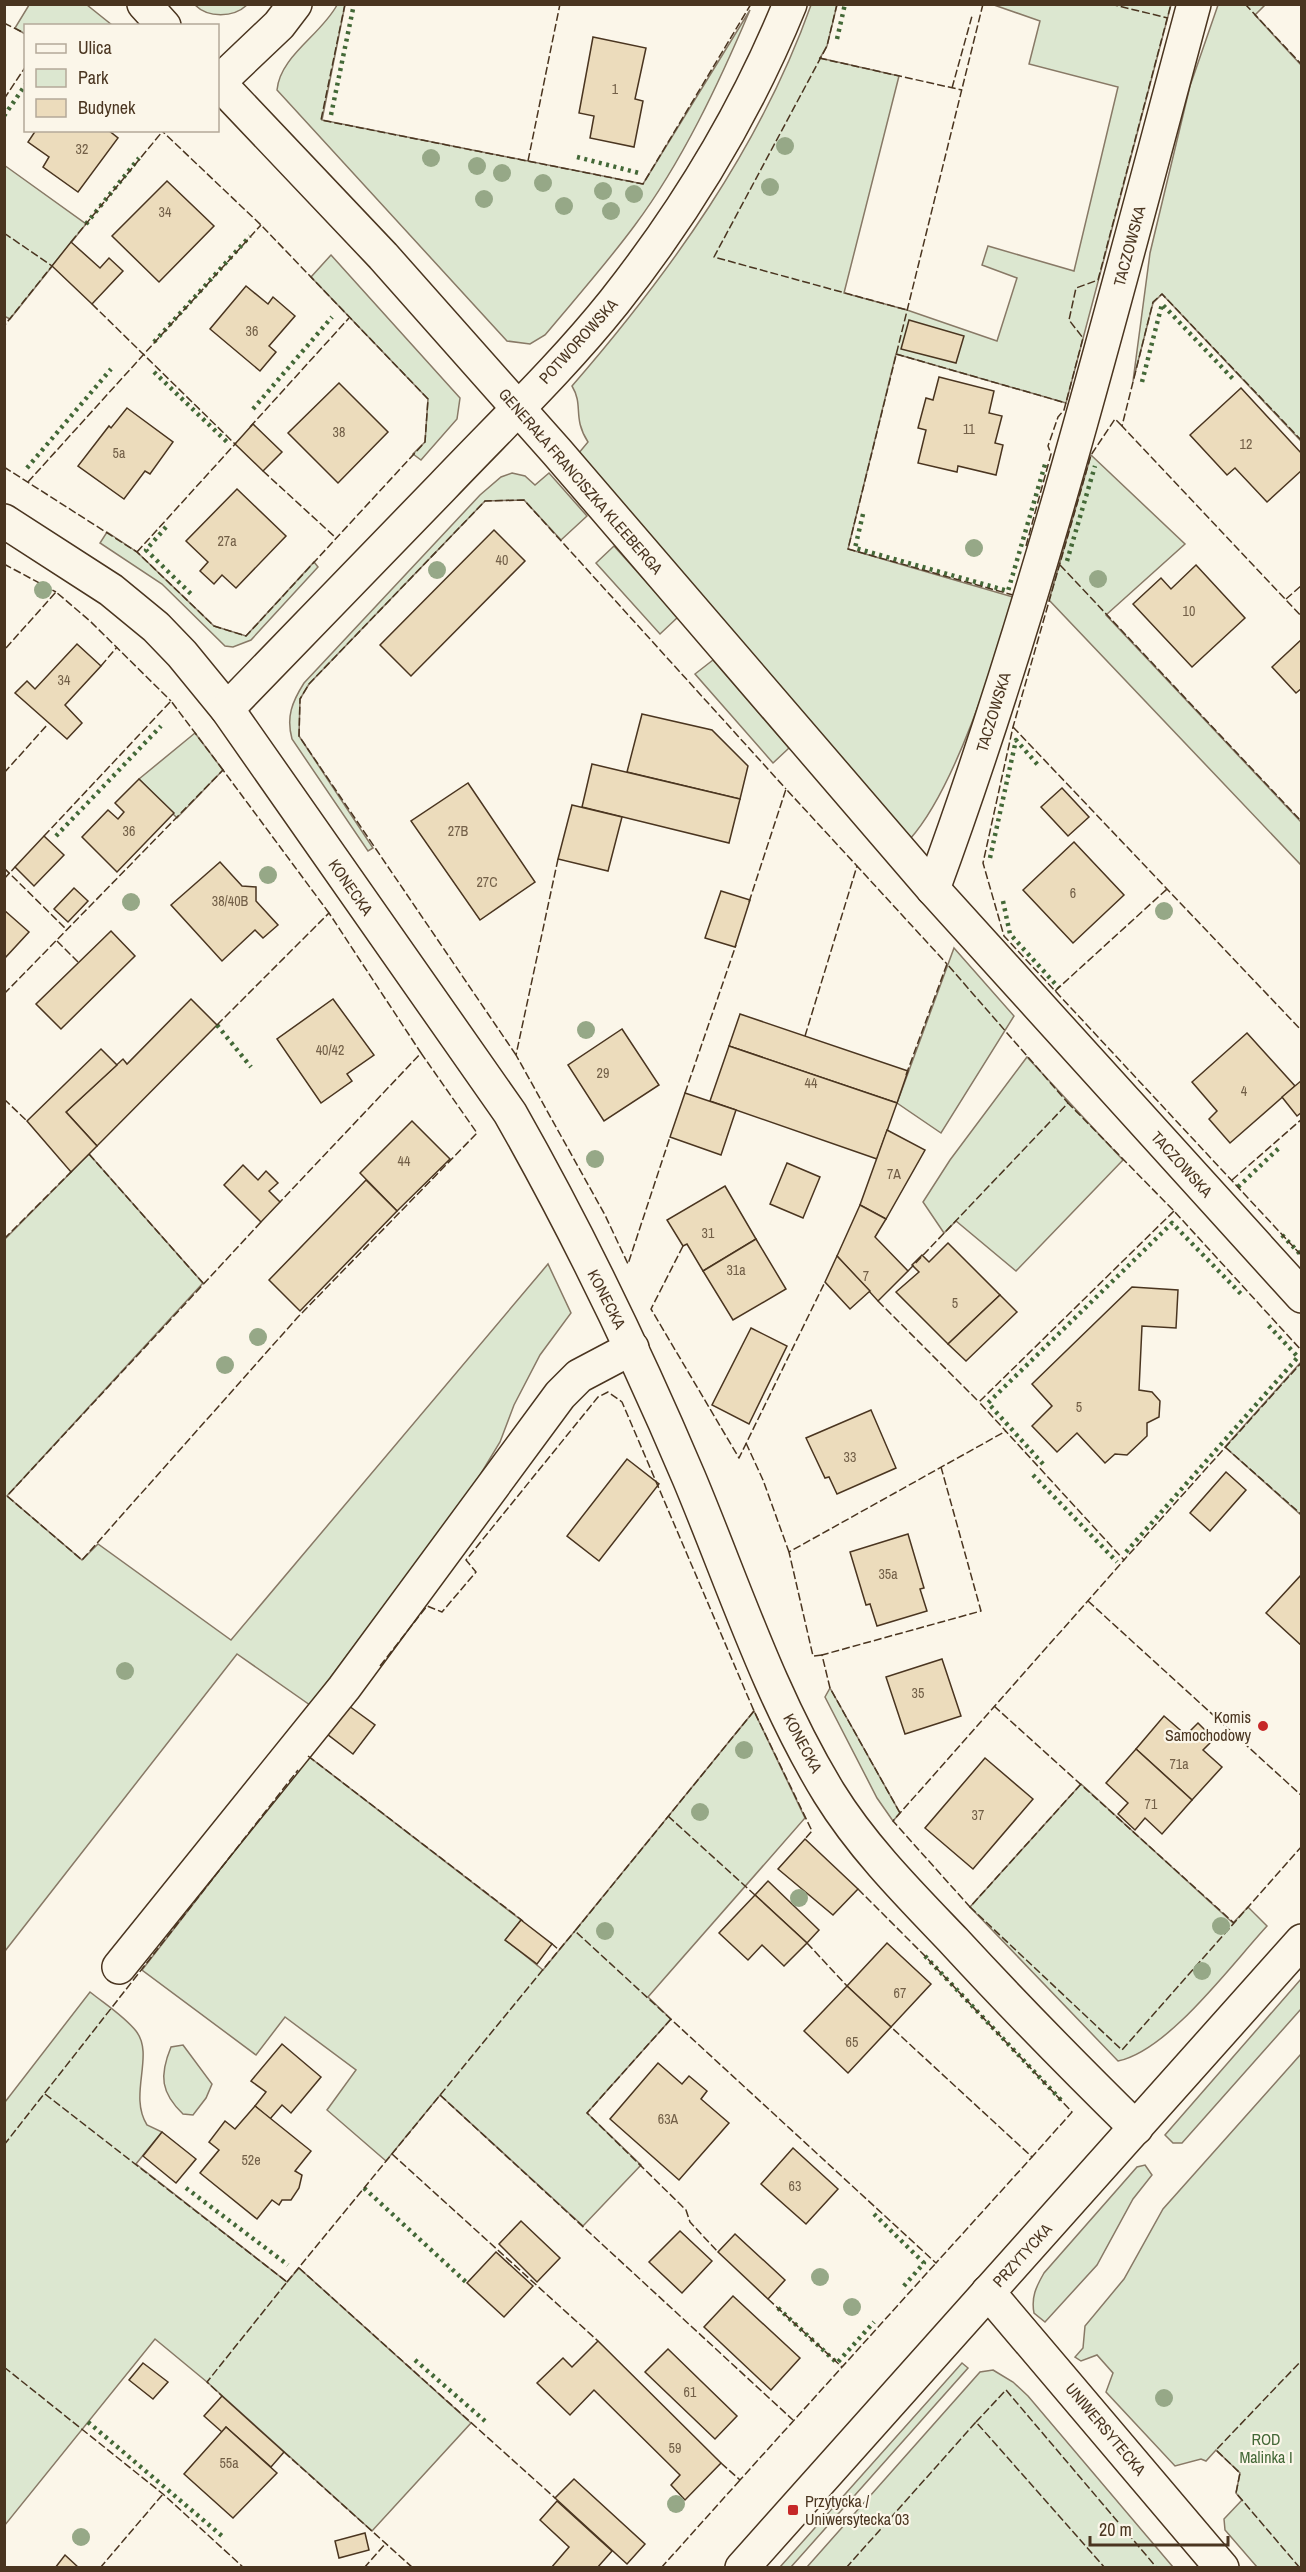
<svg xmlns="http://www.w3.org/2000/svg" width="1306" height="2572" font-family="'Archivo Narrow',sans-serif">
<rect width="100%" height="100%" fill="#fbf6e9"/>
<g fill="#dce7d0" stroke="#887966" stroke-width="1.5">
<polygon points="29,5 87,5 112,25 26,26 25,34 15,28"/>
<path d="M195,5H247C233,18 208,18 195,5Z"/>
<path d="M337,5H345L322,120L643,184L750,10C719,83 682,162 635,225C607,263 575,299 545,335L530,344L507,341L277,90C280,56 321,35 337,5Z"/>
<path d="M811,5H837L827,46L820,58L899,76L844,293L907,310L997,341L1017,278L982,265L988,246L1074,271L1118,87L1029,64L1040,21L994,5H1171L1066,403L896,354L848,549L1013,597C995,663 954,790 910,839L578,454L588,442C572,417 584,406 572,386C670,273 761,146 811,5Z"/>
<polygon points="1218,5 1265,5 1255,15 1301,65 1301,441 1162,294 1153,303 1133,381 1150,253 1190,86"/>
<polygon points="4,165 86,224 10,319 4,316"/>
<polygon points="331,255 460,398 457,419 421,460 413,454 425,442 428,399 311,277"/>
<polygon points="1091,455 1185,544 1106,615 1301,822 1301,865 1049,600"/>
<path d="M512,473L525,476L535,485L549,473L587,516L561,540L524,500L485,501L309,684L300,699L299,736L373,848L368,851L292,739C286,717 292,702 304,683L480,495L501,477Z"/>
<polygon points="107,532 137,552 214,626 246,636 314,562 318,567 251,640 233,647 225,646 162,584 100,543"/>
<polygon points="614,546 678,617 660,634 596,563"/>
<polygon points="713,660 789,748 773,763 695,674"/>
<polygon points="195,733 223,770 177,818 139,779"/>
<polygon points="954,948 1014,1016 941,1133 897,1103"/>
<polygon points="1027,1057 1123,1160 1016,1271 956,1221 944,1233 923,1202 950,1160"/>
<polygon points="89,1154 203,1283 7,1496 82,1560 98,1544 231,1640 548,1264 571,1313 540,1355 514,1405 500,1442 474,1485 310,1705 237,1654 5,1951 5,1239"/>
<polygon points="1301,1362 1301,1515 1225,1447"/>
<polygon points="830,1688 900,1813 893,1821 877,1798 825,1697"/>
<polygon points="754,1711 805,1818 648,1997 671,2019 587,2113 641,2165 583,2226 440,2095 386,2161 327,2110 356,2070 285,2017 256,2055 142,1970 308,1756 521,1920 506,1940 543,1970"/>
<path d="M1081,1784L1233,1923L1248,1907L1267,1926C1231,1965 1168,2051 1118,2061L970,1907Z"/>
<polygon points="1301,1979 1301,2009 1182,2143 1173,2143 1165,2135"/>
<path d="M90,1992C105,2004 124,2016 136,2031C155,2055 128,2095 147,2125L162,2132L136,2164L287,2282L299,2268L471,2423L372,2531L207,2382L155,2339L5,2525V2102Z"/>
<path d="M183,2045L212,2084L206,2098L193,2115L183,2114C161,2093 159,2076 171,2047Z"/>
<polygon points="1301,2054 1301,2567 1257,2567 1225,2530 1224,2519 1242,2500 1236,2493 1240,2473 1216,2450 1206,2461 1201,2459 1175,2466 1106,2392 1113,2373 1097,2355 1081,2361 1075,2357 1083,2348 1085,2326 1124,2279 1163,2209"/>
<path d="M1145,2165L1152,2175L1133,2199L1097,2265L1045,2322L1034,2313C1031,2297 1036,2287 1044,2273L1137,2167Z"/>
<polygon points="962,2363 968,2368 791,2567 780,2567"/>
<polygon points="993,2370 1013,2382 1028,2396 1173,2567 807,2567 980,2372"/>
</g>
<g fill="#ecdcbc" stroke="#4a3520" stroke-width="1.5">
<polygon points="593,37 646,48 635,99 643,101 634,147 590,138 594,116 579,113"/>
<polygon points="36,130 108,130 118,138 78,192 43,167 49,157 28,142"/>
<polygon points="167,181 214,226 159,282 112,236"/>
<polygon points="71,242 100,268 109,258 123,271 92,304 52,266"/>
<polygon points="246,286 268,304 273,297 295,316 269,346 276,352 260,371 210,329"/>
<polygon points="909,320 964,336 956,363 901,349"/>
<polygon points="939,377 994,391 989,413 1002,416 995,443 1003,445 996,475 958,466 957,472 918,463 926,430 918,428 926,398 933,400"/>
<polygon points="339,383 388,432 338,483 288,433"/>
<polygon points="1241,388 1302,454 1302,470 1267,502 1235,468 1227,475 1190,435"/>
<polygon points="127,408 173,442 150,474 145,471 124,499 78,466 109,426 111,428"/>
<polygon points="253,424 282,452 263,471 235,444"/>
<polygon points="237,489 286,536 236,588 222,575 214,584 200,571 208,562 186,541"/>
<polygon points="494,530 525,561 411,676 380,645"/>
<polygon points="1196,565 1245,618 1192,667 1133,604 1161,578 1171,589"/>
<polygon points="1302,639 1302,688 1296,693 1272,667"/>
<polygon points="77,644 101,666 65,705 82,723 67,739 15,693 27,681 35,689"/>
<polygon points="642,714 712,730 748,766 740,799 627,772"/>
<polygon points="592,764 740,799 729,843 582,807"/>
<polygon points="139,779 174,813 117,872 82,837 108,810 118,819 124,812 115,803"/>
<polygon points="468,783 535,882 480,920 411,821"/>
<polygon points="1062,788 1089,817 1068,836 1041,807"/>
<polygon points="572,805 622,817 608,871 558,859"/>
<polygon points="44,836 64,855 34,886 15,867"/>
<polygon points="1074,842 1124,895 1073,943 1023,890"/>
<polygon points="220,862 242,886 256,887 256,901 278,925 263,938 255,930 222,961 171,905"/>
<polygon points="74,888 88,901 68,922 54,909"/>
<polygon points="721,891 750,900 735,947 705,938"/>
<polygon points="4,910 29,932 4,959"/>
<polygon points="111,931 135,956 61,1029 36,1004"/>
<polygon points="191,999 217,1025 97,1146 66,1112 123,1059 127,1064"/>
<polygon points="333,999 374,1055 347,1074 352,1081 321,1103 277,1039"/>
<polygon points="740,1014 908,1071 897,1103 729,1046"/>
<polygon points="622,1029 659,1085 604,1121 568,1065"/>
<polygon points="1247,1033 1295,1086 1230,1143 1209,1119 1217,1111 1192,1082"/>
<polygon points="729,1046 897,1103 877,1159 710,1101"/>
<polygon points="101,1049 117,1065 66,1112 97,1146 71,1172 27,1121"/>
<polygon points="1302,1080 1302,1112 1297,1116 1282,1097"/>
<polygon points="685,1093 736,1110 721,1155 670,1137"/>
<polygon points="412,1121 450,1159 397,1211 360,1173"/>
<polygon points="887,1130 925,1150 886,1219 860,1205"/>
<polygon points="787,1163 820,1177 803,1218 770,1204"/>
<polygon points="243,1165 258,1180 266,1171 278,1183 269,1191 280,1202 261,1222 224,1185"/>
<polygon points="366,1180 397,1211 300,1311 269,1280"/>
<polygon points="725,1186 756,1239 703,1271 687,1244 683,1246 667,1220"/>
<polygon points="860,1205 886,1219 875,1237 908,1271 878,1301 837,1256"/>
<polygon points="756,1239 786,1289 733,1320 703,1271"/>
<polygon points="948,1243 1000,1295 948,1344 896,1292 919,1272 912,1265 922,1255 929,1262"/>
<polygon points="837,1256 870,1291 850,1309 825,1282"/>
<polygon points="1132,1287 1178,1290 1176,1328 1142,1326 1139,1390 1152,1392 1160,1401 1159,1417 1147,1423 1147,1436 1127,1455 1115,1454 1105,1463 1077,1433 1057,1452 1032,1426 1052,1406 1032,1384"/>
<polygon points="1000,1295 1017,1312 966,1361 948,1344"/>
<polygon points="751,1328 787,1346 749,1424 712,1405"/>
<polygon points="871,1410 896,1468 837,1494 829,1477 825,1478 806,1438"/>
<polygon points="627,1459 659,1484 599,1561 567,1536"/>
<polygon points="1226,1472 1246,1490 1210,1531 1190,1513"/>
<polygon points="908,1534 924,1588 920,1589 927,1611 877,1626 870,1604 866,1605 850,1552"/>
<polygon points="1302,1574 1302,1646 1266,1613"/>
<polygon points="942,1659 961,1716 905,1734 886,1677"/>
<polygon points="349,1706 375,1725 353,1754 327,1734"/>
<polygon points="1164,1716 1186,1735 1198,1723 1214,1739 1203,1750 1222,1767 1192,1800 1136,1749"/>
<polygon points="1136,1749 1192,1800 1162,1834 1145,1818 1135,1830 1118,1814 1128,1803 1106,1783"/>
<polygon points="985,1758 1033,1799 973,1869 925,1828"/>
<polygon points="805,1839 858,1889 833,1915 778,1869"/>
<polygon points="768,1881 819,1930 807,1943 755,1895"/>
<polygon points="755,1895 807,1943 784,1966 762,1945 748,1960 719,1933"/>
<polygon points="521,1920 552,1944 537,1964 505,1940"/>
<polygon points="887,1943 931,1984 891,2027 847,1986"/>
<polygon points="847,1986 891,2027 848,2073 804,2031"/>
<polygon points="282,2044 321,2077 291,2113 282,2105 270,2119 255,2106 266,2092 251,2081"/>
<polygon points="658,2063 682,2084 689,2076 707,2091 701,2099 729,2123 679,2180 610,2119"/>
<polygon points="255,2106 311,2151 295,2171 302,2175 299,2188 291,2200 282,2200 279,2205 272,2200 257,2219 200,2173 219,2150 209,2142 225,2121 235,2129"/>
<polygon points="162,2132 196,2159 176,2183 143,2156"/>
<polygon points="793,2148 838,2189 806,2224 761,2184"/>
<polygon points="521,2221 560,2258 537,2282 499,2244"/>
<polygon points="680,2231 712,2261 682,2293 649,2262"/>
<polygon points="735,2234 785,2280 768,2299 718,2252"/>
<polygon points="496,2252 533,2286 504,2317 467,2283"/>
<polygon points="733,2296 800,2358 771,2390 704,2327"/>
<polygon points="598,2341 721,2463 685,2500 671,2485 680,2475 594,2390 570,2415 537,2383 563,2358 572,2367"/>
<polygon points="668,2349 737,2416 715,2439 645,2372"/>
<polygon points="143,2363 168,2382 153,2399 129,2380"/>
<polygon points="222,2396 284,2452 271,2467 226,2427 222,2432 204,2416"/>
<polygon points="226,2427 277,2473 233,2518 184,2474"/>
<polygon points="574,2479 645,2544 627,2564 555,2498"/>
<polygon points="557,2501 612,2551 597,2568 551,2568 569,2547 540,2520"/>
<polygon points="365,2533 369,2550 339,2558 335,2541"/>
<polygon points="65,2555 79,2568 55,2568"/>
</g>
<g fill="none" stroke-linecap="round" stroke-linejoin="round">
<defs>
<g id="minor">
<polyline points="144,4 164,26"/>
<polyline points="218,82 383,256 557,452 933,889 1302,1296"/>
<polyline points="218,83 279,25 295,4"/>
<path d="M4,521L111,590L156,627L182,654L227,709L510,1113C577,1231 636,1353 689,1478C733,1583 769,1695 829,1793C863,1848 910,1895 954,1941C1013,2005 1074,2067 1136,2128"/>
<path d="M227,709C299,635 371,560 443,486C500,426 562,367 614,302C686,211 746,112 790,4"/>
<path d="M933,889C1039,601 1114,301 1194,4"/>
<polyline points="119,1967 344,1688 560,1395 579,1376 632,1348"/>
<polyline points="988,2292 1222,2568"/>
</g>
<polyline id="major" points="742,2568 1302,1941"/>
</defs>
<use href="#minor" stroke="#4a3520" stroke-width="36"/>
<use href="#major" stroke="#4a3520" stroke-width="36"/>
<use href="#minor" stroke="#fbf6e9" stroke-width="33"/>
<use href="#major" stroke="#fbf6e9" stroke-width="33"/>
<g stroke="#436837" stroke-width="4.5" stroke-dasharray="3 4.5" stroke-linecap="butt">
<polyline points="837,39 845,4"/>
<polyline points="331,115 354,4"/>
<polyline points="4,116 26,84"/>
<polyline points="577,157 639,173"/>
<polyline points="86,224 139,158"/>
<polyline points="154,342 250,236"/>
<polyline points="154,372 227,442"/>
<polyline points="1142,382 1162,304 1234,380"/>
<polyline points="253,409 332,317"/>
<polyline points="27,468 111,369"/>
<polyline points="863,514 855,548 1008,591 1046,461"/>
<polyline points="166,527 146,550 192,595"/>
<polyline points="1067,561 1095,466"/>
<polyline points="56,836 161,726"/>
<polyline points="990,858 1016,740 1038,765"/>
<polyline points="1003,901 1010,934 1059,988"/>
<polyline points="217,1025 251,1067"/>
<polyline points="1238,1187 1279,1148"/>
<polyline points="1282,1235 1302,1256"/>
<polyline points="1043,1464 988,1403 1172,1223 1242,1295"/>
<polyline points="1033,1475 1117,1562"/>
<polyline points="1126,1552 1298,1357 1268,1325"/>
<polyline points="925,1956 1061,2100"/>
<polyline points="186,2188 288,2265"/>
<polyline points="364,2188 467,2283"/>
<polyline points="874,2214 924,2263 902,2288"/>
<polyline points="778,2308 837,2363 874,2322"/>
<polyline points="415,2360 485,2421"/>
<polyline points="88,2422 222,2536"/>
</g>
<g stroke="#4a3520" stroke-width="1.5" stroke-dasharray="8 3" stroke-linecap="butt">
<polyline points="345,4 321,120 643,184 751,4"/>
<polyline points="837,4 827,46 714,257 907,310"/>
<polyline points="983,4 848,549 1013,595"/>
<polyline points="1110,4 1168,18"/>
<polyline points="1245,4 1302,65"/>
<polyline points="4,23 26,34"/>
<polyline points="819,58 962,90"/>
<polyline points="952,88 972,16"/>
<polyline points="4,99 26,66"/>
<polyline points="528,161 560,4"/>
<polyline points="4,233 52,266 4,326"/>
<polyline points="71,242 162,132"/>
<polyline points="92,304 235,444"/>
<polyline points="896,354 1066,403"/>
<polyline points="1122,426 1115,419 1091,455 1013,727 983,863 1004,936 1302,1256"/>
<polyline points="250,427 349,318"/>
<polyline points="1302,441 1162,294 1153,302 1122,426 1302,617"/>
<polyline points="4,467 137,552 214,626 246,636 425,442 428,399 261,225 161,130"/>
<polyline points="263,471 336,538"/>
<polyline points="28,482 261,225"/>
<polyline points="1026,546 1051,454 1048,446 1058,417 1064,410 1083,338 1069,320 1076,288 1098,280 1171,4"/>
<polyline points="137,552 236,443"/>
<polyline points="4,564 56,592"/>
<polyline points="1060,565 1302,822"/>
<polyline points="1286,599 1302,585"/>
<polyline points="6,648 56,592 90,621 171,701"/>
<polyline points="101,666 117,647"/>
<polyline points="1013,727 1302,1031"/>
<polyline points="4,773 48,724"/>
<polyline points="44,836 171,701 223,770"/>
<polyline points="558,859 516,1055 605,1215 628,1264 670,1137"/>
<polyline points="4,868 67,930"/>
<polyline points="4,879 15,867"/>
<polyline points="749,902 786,789 857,866"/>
<polyline points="57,941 78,962"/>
<polyline points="1055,991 1167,889"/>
<polyline points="4,994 223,770 329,913"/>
<polyline points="217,1025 329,913 421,1053"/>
<polyline points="805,1036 857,866 947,964"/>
<polyline points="516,1055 299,736 300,699 309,684 485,501 524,500 786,789"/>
<polyline points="906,1075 947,964 1068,1103"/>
<polyline points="685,1093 736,945"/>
<polyline points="4,1099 27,1121"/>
<polyline points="89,1154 203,1283"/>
<polyline points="1232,1180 1302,1119"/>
<polyline points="1174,1211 979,1402 1124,1560 1302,1362"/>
<polyline points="261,1222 7,1496 82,1560 297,1318 477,1133 421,1053 280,1202"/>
<polyline points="4,1239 74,1169"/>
<polyline points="683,1246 651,1309 739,1458 825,1282"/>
<polyline points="908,1271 1068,1103 1174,1211 1302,1351"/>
<polyline points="878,1301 979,1402"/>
<polyline points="746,1443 763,1480 789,1552"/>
<polyline points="1225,1447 1302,1515"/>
<polyline points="1088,1601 1302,1796"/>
<polyline points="822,1655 813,1656 789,1552 1006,1431"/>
<polyline points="380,1666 427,1606 442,1612 476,1572 466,1560 598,1397 608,1392 622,1402 754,1711 812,1831 805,1839"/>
<polyline points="994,1706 1234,1923"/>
<polyline points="754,1711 575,1931 936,2263 1032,2157"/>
<polyline points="308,1756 523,1921"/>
<polyline points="1081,1784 970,1907 893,1821 1124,1560"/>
<polyline points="900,1813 830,1688 822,1655 981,1611 941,1467"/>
<polyline points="668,1816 755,1895"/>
<polyline points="858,1889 925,1956 1072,2112 1032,2157 891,2027"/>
<polyline points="970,1907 1122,2050 1302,1846"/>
<polyline points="551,1943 559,1950 575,1931"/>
<polyline points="807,1943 847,1986"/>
<polyline points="671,2019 587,2113 686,2210 690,2222 718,2252"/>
<polyline points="45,2094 287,2282 207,2382 222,2396"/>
<polyline points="440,2095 793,2420"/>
<polyline points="4,2145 298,1770"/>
<polyline points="392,2154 598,2341"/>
<polyline points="299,2268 555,2498"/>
<polyline points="287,2282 559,1950"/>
<polyline points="768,2299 842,2367"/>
<polyline points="4,2367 163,2494 244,2568"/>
<polyline points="976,2422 1006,2390 1157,2568"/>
<polyline points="284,2452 413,2568"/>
<polyline points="721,2463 740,2480 936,2263"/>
<polyline points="100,2568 163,2494"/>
<polyline points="364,2568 386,2543"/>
<polyline points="661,2568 740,2480"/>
<polyline points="846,2568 976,2422 1105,2568"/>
<polyline points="1300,2568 1236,2493 1240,2473 1216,2450 1302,2360"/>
</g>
</g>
<g fill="#96a887">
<circle cx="785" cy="146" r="9"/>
<circle cx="431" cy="158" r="9"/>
<circle cx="477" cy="166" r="9"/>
<circle cx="502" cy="173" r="9"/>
<circle cx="543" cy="183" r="9"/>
<circle cx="770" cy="187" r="9"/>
<circle cx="603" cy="191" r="9"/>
<circle cx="634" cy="194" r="9"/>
<circle cx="484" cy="199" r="9"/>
<circle cx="564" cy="206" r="9"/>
<circle cx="611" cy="211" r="9"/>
<circle cx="974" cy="548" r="9"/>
<circle cx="437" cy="570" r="9"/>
<circle cx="1098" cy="579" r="9"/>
<circle cx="43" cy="590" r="9"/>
<circle cx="268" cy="875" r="9"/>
<circle cx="131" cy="902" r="9"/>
<circle cx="1164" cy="911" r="9"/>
<circle cx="586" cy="1030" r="9"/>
<circle cx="595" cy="1159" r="9"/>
<circle cx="258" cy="1337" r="9"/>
<circle cx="225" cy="1365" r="9"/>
<circle cx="125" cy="1671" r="9"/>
<circle cx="744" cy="1750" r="9"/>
<circle cx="700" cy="1812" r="9"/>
<circle cx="799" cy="1898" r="9"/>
<circle cx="1221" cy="1926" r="9"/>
<circle cx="605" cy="1931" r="9"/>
<circle cx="1202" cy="1971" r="9"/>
<circle cx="820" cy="2277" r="9"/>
<circle cx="852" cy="2307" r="9"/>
<circle cx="1164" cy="2398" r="9"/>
<circle cx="676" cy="2504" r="9"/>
<circle cx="81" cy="2537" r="9"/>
</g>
<g fill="#c62828" stroke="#fbf6e9" stroke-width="2">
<circle cx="1263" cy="1726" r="6"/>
<rect x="787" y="2504" width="12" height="12" rx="3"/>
</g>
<g text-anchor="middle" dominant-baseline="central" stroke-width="4.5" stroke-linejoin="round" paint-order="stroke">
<g font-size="14" fill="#725f47">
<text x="615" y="89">1</text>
<text x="82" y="149">32</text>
<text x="165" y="212">34</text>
<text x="252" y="331">36</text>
<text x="969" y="429">11</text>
<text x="339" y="432">38</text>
<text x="1246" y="444">12</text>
<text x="119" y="453">5a</text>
<text x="227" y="541">27a</text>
<text x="502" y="560">40</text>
<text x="1189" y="611">10</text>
<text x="64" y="680">34</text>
<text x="129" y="831">36</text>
<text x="458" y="831">27B</text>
<text x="487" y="882">27C</text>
<text x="1073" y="893">6</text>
<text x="230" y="901">38/40B</text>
<text x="330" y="1050">40/42</text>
<text x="603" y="1073">29</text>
<text x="811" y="1083">44</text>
<text x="1244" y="1091">4</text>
<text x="404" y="1161">44</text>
<text x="894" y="1174">7A</text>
<text x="708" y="1233">31</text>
<text x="736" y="1270">31a</text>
<text x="866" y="1276">7</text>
<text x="955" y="1303">5</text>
<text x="1079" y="1407">5</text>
<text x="850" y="1457">33</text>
<text x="888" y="1574">35a</text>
<text x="918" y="1693">35</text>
<text x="1179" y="1764">71a</text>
<text x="1151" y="1804">71</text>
<text x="978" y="1815">37</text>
<text x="900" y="1993">67</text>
<text x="852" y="2042">65</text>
<text x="668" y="2119">63A</text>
<text x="251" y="2160">52e</text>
<text x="795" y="2186">63</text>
<text x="690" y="2392">61</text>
<text x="675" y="2448">59</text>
<text x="229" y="2463">55a</text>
</g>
<g font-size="16" fill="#4a3520" stroke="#fbf6e9">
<text transform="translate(1129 246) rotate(-75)">TACZOWSKA</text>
<text transform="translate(578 341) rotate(-48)">POTWOROWSKA</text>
<text transform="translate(581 481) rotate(49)">GENERAŁA FRANCISZKA KLEEBERGA</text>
<text transform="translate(993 712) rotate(-73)">TACZOWSKA</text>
<text transform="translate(351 887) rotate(55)">KONECKA</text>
<text transform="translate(1182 1164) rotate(48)">TACZOWSKA</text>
<text transform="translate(607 1299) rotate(63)">KONECKA</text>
<text transform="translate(803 1743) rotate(62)">KONECKA</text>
<text transform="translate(1022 2255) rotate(-48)">PRZYTYCKA</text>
<text transform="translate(1106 2429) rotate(50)">UNIWERSYTECKA</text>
</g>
<g font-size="16" fill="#4a3520" stroke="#fbf6e9" text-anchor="end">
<text x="1251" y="1717">Komis<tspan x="1251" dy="18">Samochodowy</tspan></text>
<text x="805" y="2501" text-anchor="start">Przytycka /<tspan x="805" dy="18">Uniwersytecka 03</tspan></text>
</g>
<g font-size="16" fill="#436837" stroke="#fbf6e9">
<text x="1266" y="2439">ROD<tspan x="1266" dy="18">Malinka I</tspan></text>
</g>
</g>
<rect width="1306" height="2572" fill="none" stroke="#4a3520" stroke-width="12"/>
<rect x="24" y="24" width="195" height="108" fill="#fbf6e9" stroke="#b4a999" stroke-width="1.5"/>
<rect x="36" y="44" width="30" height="9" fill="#fbf6e9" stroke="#b4a999" stroke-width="1.5"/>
<text x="78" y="54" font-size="18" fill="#4a3520">Ulica</text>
<rect x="36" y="69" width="30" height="18" fill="#dce7d0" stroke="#b4a999" stroke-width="1.5"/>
<text x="78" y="84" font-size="18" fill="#4a3520">Park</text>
<rect x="36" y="99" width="30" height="18" fill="#ecdcbc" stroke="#b4a999" stroke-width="1.5"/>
<text x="78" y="114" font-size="18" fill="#4a3520">Budynek</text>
<path d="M1090 2536v9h138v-9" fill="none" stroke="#4a3520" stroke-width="3"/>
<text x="1099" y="2536" font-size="18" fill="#4a3520" stroke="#fbf6e9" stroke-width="4.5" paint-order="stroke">20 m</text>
</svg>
